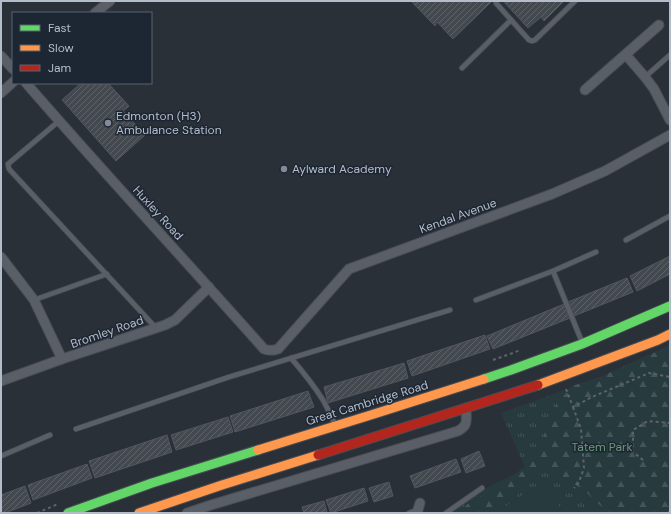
<svg xmlns="http://www.w3.org/2000/svg" width="671" height="514" font-family="'DM Sans',sans-serif">
<defs>
<pattern id="grass-tufts" width="24" height="20" patternUnits="userSpaceOnUse"><rect width="24" height="20" fill="#273a3e"/><path d="M3 7l-1-3M5 7V3M7 7l1-3M15 17l-1-3M17 17v-4M19 17l1-3" fill="none" stroke="#445559"/></pattern>
<pattern id="forest-firs" width="22" height="20" patternUnits="userSpaceOnUse"><rect width="22" height="20" fill="#273a3e"/><path d="M5 1l3.5 6h-7zM16 11l3.5 6h-7z" fill="#445559"/></pattern>
<pattern id="building-hatch" width="6" height="6" patternUnits="userSpaceOnUse"><rect width="6" height="6" fill="#444950"/><path d="M-1 1l2-2M0 6l6-6M5 7l2-2" fill="none" stroke="#5d6168"/></pattern>
</defs>
<rect width="100%" height="100%" fill="#2a3038"/>
<polygon fill="url(#grass-tufts)" points="670,345 670,513 452,513 484,489 526,469 501,413 600,377"/>
<polygon fill="url(#forest-firs)" points="670,346 670,513 599,513 604,509 583,489 548,469 527,482 486,513 457,513 468,504 500,485 534,460 556,405 572,386 600,377 665,348"/>
<polygon fill="#273a3e" points="542,482 564,513 496,513"/>
<g fill="url(#building-hatch)" stroke="#52575f">
<polygon points="411,1 492,1 453,39 437,22 435,26"/>
<polygon points="503,1 564,1 544,21 541,17 528,28"/>
<polygon points="81,83 108,83 129,106 123,111 145,135 116,161 62,100"/>
<polygon points="670,256 670,274 637,291 630,276"/>
<polygon points="627,278 633,292 574,316 568,302"/>
<polygon points="564,304 570,318 493,349 487,336"/>
<polygon points="485,335 490,349 412,376 407,361"/>
<polygon points="404,363 408,378 328,403 324,387"/>
<polygon points="308,391 314,407 235,432 230,416"/>
<polygon points="228,417 233,432 176,450 171,435"/>
<polygon points="167,435 172,452 95,478 89,461"/>
<polygon points="479,451 485,466 466,473 461,459"/>
<polygon points="456,459 461,472 415,488 410,476"/>
<polygon points="87,464 92,478 33,500 28,485"/>
<polygon points="389,482 393,496 374,502 369,488"/>
<polygon points="25,486 31,503 5,513 1,513 1,495"/>
<polygon points="364,488 368,501 331,513 326,500"/>
<polygon points="324,501 327,513 304,513 302,507"/>
</g>
<g fill="none" stroke-linecap="round" stroke-linejoin="round">
<defs>
<g id="lane">
<polyline points="496,1 496,3 529,40 532,41 535,40 575,1"/>
<polyline points="462,68 511,20"/>
<polyline points="645,77 670,55"/>
<polyline points="59,121 8,164 9,169 156,328"/>
<polyline points="626,240 670,216"/>
<polyline points="553,271 582,342"/>
<polyline points="34,300 107,274"/>
<polyline points="476,300 553,271 596,252"/>
<path d="M291,358C303,372 313,384 323,400C327,408 331,414 334,423"/>
<polyline points="76,429 229,377 450,310"/>
<polyline points="1,456 50,435"/>
<polyline points="409,513 417,510"/>
<polyline points="446,513 482,488"/>
</g>
<g id="street">
<polyline points="95,13 110,1"/>
<polyline points="626,55 645,77 654,89 670,120"/>
<polyline points="1,56 13,69"/>
<path d="M26,83C104,173 185,260 264,349C269,351 272,351 278,349L349,269L552,194L605,171L670,135"/>
<polyline points="585,90 659,25"/>
<polyline points="1,93 13,82"/>
<polyline points="1,257 34,300 62,359"/>
<polyline points="1,381 62,359 165,325 175,320 209,287"/>
<path d="M187,513L211,505L458,431C469,425 466,420 466,408"/>
<polyline points="417,513 420,503"/>
</g>
<g id="fast">
<polyline points="484,379 511,370 582,344 670,306"/>
<polyline points="68,513 152,483 258,450"/>
</g>
<g id="slow">
<polyline points="538,385 658,340 670,334"/>
<polyline points="258,450 374,414 484,379"/>
<polyline points="139,513 222,485 318,455"/>
</g>
<polyline id="jam" points="318,455 538,385"/>
</defs>
<use href="#lane" stroke="#484c53" stroke-width="6"/>
<use href="#street" stroke="#484c53" stroke-width="11"/>
<use href="#fast" stroke="#474c53" stroke-width="11"/>
<use href="#slow" stroke="#474c53" stroke-width="11"/>
<use href="#jam" stroke="#474c53" stroke-width="11"/>
<g stroke="#5d636a" stroke-width="2" stroke-dasharray="3 3" stroke-linecap="butt">
<polyline points="493,360 521,350"/>
<polyline points="566,389 573,407 592,397 649,373 670,377"/>
<polyline points="573,407 581,429 584,468 579,482 574,488"/>
<polyline points="643,460 633,452 633,430 648,421 670,423"/>
<polyline points="37,513 58,504"/>
<polyline points="668,513 670,511"/>
</g>
<use href="#lane" stroke="#5a5e66" stroke-width="4.5"/>
<use href="#street" stroke="#5a5e66" stroke-width="9"/>
<use href="#fast" stroke="#63d668" stroke-width="9"/>
<use href="#slow" stroke="#ff974d" stroke-width="9"/>
<use href="#jam" stroke="#b3261e" stroke-width="9"/>
</g>
<g fill="#848b96" stroke="#1d2633" stroke-width="1.5">
<circle cx="108" cy="123" r="4"/>
<circle cx="284" cy="169" r="4"/>
</g>
<g text-anchor="middle" dominant-baseline="central" stroke-width="3" stroke-linejoin="round" paint-order="stroke">
<g font-size="12" fill="#b4bcc9" stroke="#1d2633" text-anchor="start">
<text x="116" y="116">Edmonton (H3)<tspan x="116" dy="14">Ambulance Station</tspan></text>
<text x="292" y="169">Aylward Academy</text>
</g>
<g font-size="12" fill="#b4bcc9" stroke="#1d2633">
<text transform="translate(158 213) rotate(48)">Huxley Road</text>
<text transform="translate(458 216) rotate(-20)">Kendal Avenue</text>
<text transform="translate(107 332) rotate(-19)">Bromley Road</text>
<text transform="translate(367 403) rotate(-17)">Great Cambridge Road</text>
</g>
<g font-size="12" fill="#6b9a76" stroke="#1d2633">
<text x="602" y="447">Tatem Park</text>
</g>
</g>
<rect width="671" height="514" fill="none" stroke="#b4bcc9" stroke-width="4"/>
<rect x="12" y="12" width="140" height="72" fill="#1d2633" stroke="#59626f"/>
<rect x="20" y="25" width="20" height="6" fill="#63d668" stroke="#59626f"/>
<text x="48" y="32" font-size="12" fill="#b4bcc9">Fast</text>
<rect x="20" y="45" width="20" height="6" fill="#ff974d" stroke="#59626f"/>
<text x="48" y="52" font-size="12" fill="#b4bcc9">Slow</text>
<rect x="20" y="65" width="20" height="6" fill="#b3261e" stroke="#59626f"/>
<text x="48" y="72" font-size="12" fill="#b4bcc9">Jam</text>
</svg>
